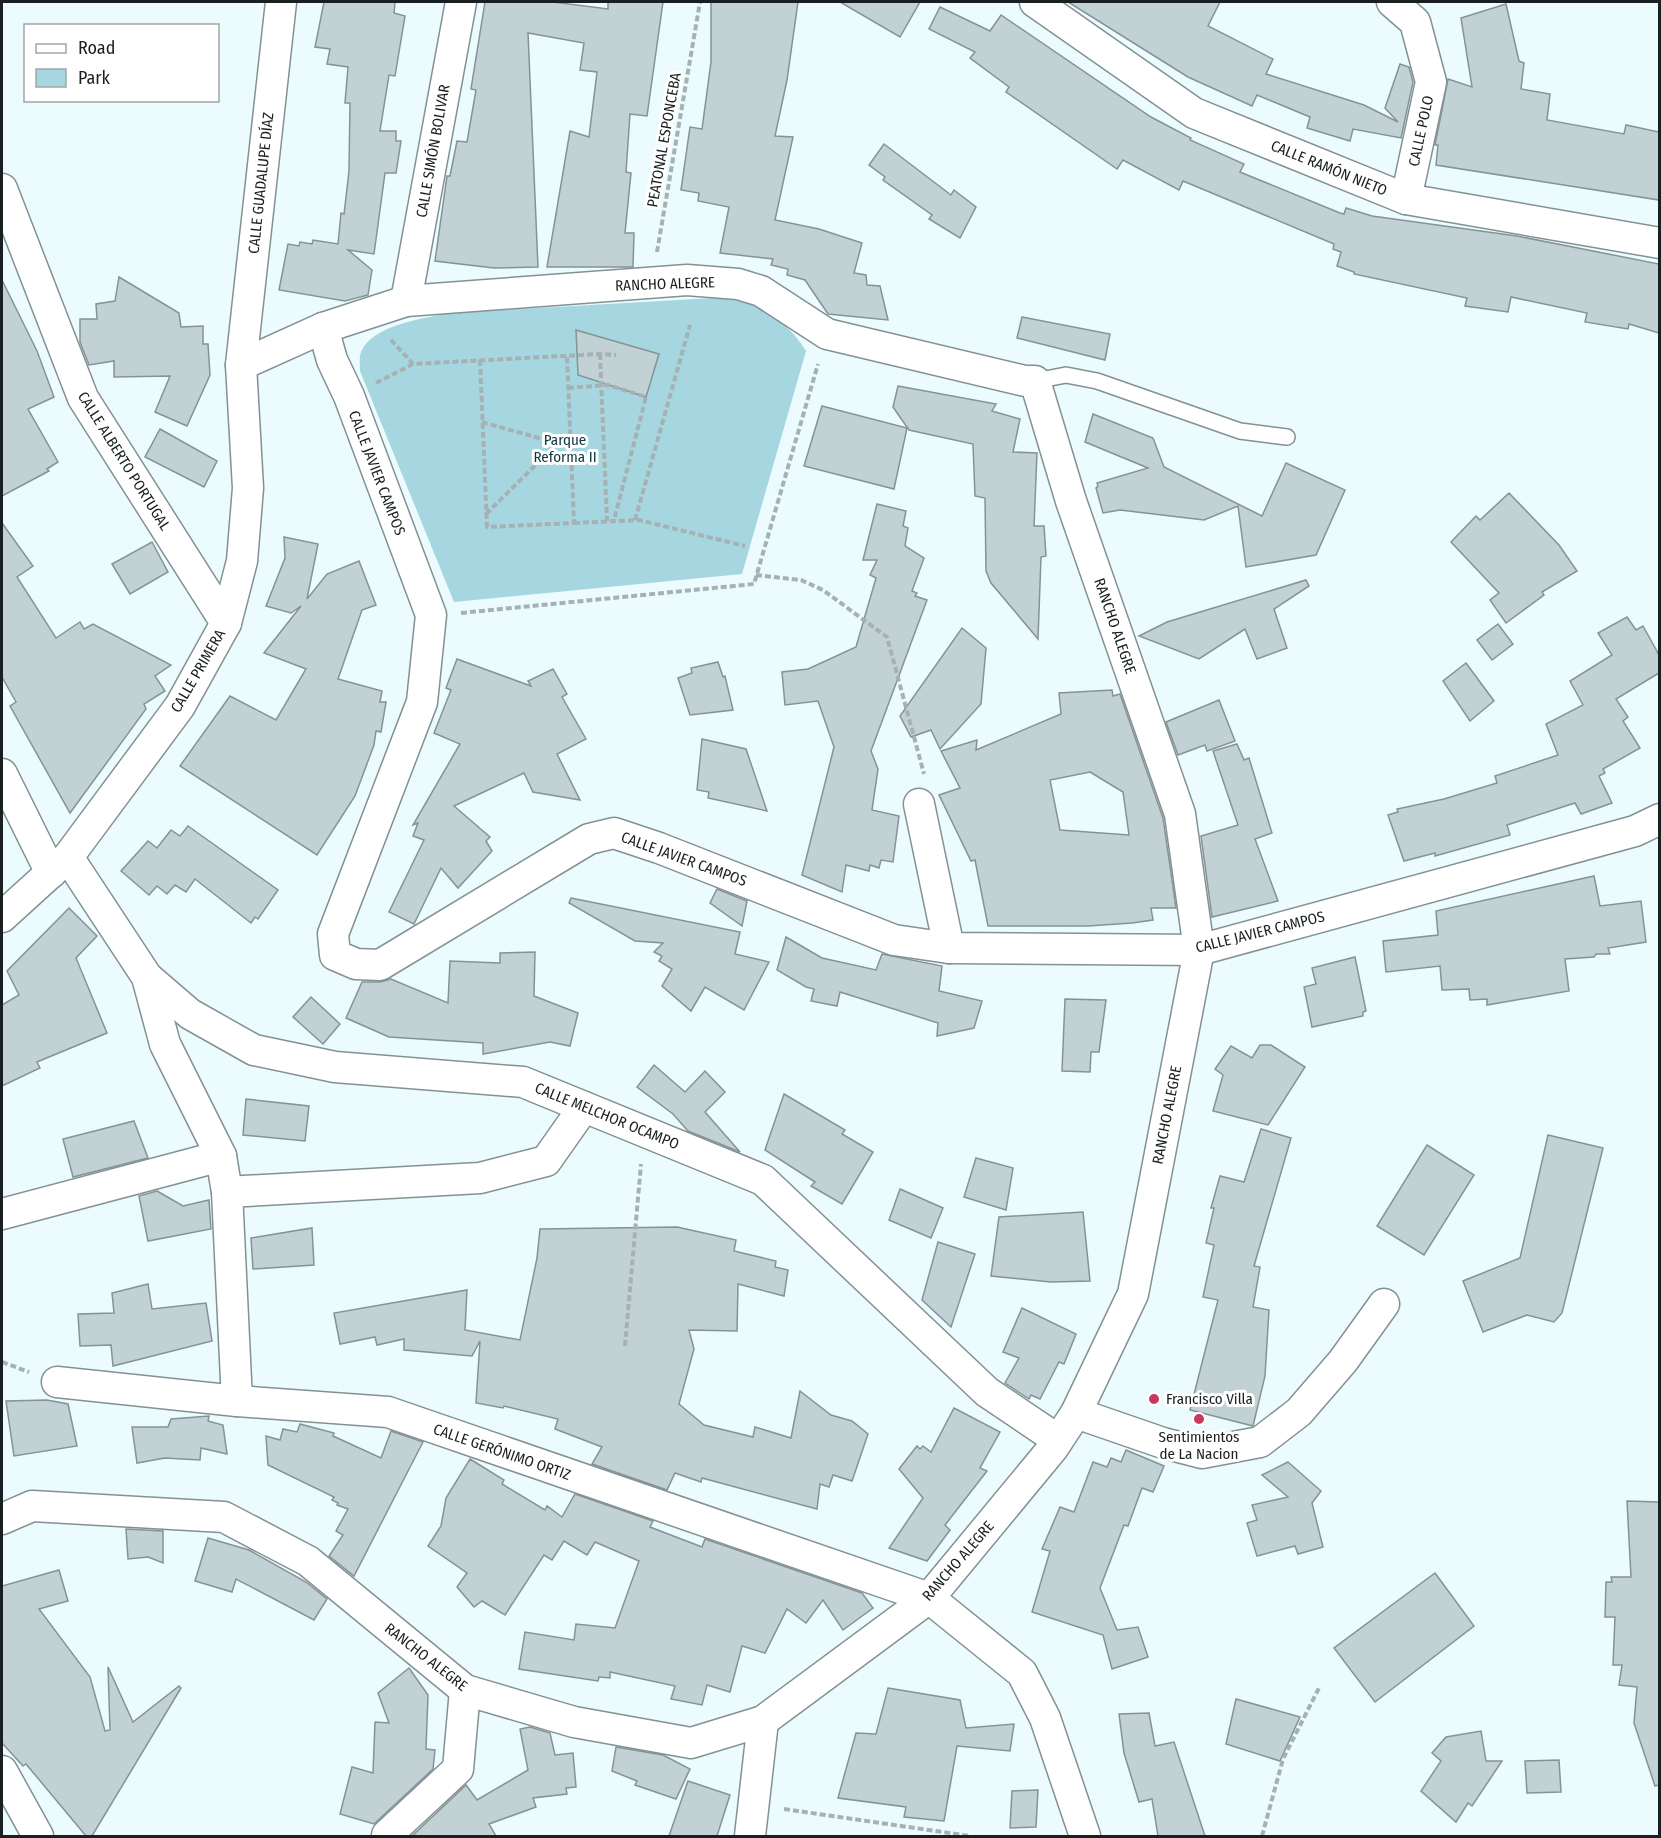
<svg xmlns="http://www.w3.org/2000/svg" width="1661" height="1838" font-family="'Fira Sans Condensed',sans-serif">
<rect width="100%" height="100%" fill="#ebfbfe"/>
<path fill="#a6d6df" d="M730,297C764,307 787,321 806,351L742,574L454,602L360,371C360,365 359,357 361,352C372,325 425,318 449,313Z"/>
<g fill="#c2d1d4" stroke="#859396" stroke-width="1.5" fill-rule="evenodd">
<polygon points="324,2 395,2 394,13 405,16 395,76 389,75 380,131 396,131 396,141 401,141 396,173 385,173 374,254 348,250 372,270 368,295 345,301 279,290 288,244 299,246 300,242 312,244 313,240 338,244 341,213 344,214 349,171 350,103 345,103 348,67 327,64 330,49 315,47"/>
<polygon points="485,2 553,2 608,9 608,2 663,2 647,116 630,114 626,172 631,173 625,233 634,233 633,267 547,267 570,131 589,137 597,72 580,70 584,43 528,33 538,267 494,268 435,261 447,176 450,176 457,141 467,142 476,90 471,89"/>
<polygon points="711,2 798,2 787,80 775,136 793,137 775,220 819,229 862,243 854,273 866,275 867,285 880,286 888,320 828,314 805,280 787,275 788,269 771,265 773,259 720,253 729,207 698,201 699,193 681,190 690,127 702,129 711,62"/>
<polygon points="840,2 920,2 900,37"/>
<polygon points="1068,2 1220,2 1208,26 1273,59 1266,74 1364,105 1398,122 1385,108 1400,64 1409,67 1413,82 1401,138 1353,129 1350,141 1307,128 1310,117 1257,95 1252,106 1188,77"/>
<polygon points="1506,4 1519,61 1524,63 1521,89 1550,94 1547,120 1624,134 1626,125 1659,132 1659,200 1436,165 1438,145 1435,145 1448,79 1472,87 1461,18"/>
<polygon points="940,7 990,31 1001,15 1151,117 1191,138 1190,140 1244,164 1240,172 1340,213 1344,214 1346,208 1372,216 1517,236 1659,264 1659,333 1629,324 1628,329 1585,322 1587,313 1511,297 1508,312 1465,306 1467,298 1354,274 1354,272 1337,266 1341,252 1333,249 1334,244 1183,181 1179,190 1123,160 1117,169 1006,92 1009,87 970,58 975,52 929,29"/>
<polygon points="884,144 951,195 954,190 976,207 960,238 929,219 932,215 883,180 885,177 869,165"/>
<polygon points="119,277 179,313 181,327 203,326 203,344 208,344 210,375 187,426 155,412 170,376 114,377 114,361 89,365 80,342 80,319 97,319 96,304 115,301"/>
<polygon points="2,280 37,351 54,397 28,409 58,462 47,469 49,471 2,496"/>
<polygon points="1022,317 1110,334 1105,360 1017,338"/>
<polygon points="576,330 659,354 646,397 578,375"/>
<polygon points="898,386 996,404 992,411 1020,419 1013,452 1037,453 1034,526 1044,526 1046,556 1041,557 1038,639 991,583 986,571 985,498 975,496 973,444 909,430 893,407"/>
<polygon points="822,406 907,428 894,489 804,466"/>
<polygon points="1093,414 1153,438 1164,467 1262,516 1286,463 1345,490 1316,555 1246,567 1238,506 1204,520 1120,510 1103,513 1096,488 1098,486 1097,483 1148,468 1085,442"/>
<polygon points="160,429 217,461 204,487 145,457"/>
<polygon points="1509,493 1559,545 1577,571 1542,592 1544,595 1506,623 1490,600 1499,593 1451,542 1476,516 1480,520"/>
<polygon points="877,504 906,511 903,526 908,528 905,546 924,558 912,591 917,593 915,596 927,600 871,751 878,769 872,810 899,816 893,862 881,860 879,868 870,865 869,871 846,865 842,892 802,875 834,747 818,701 785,705 782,672 808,669 856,647 876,578 870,575 877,560 863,560"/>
<polygon points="2,523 33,566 17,577 56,638 80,622 84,629 93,624 171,665 155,676 165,691 144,704 146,709 70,813 10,706 16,702 2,677"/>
<polygon points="284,537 318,544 307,599 327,574 359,561 376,605 362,610 338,679 382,691 380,702 386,702 381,732 376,731 374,745 355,796 317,855 180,766 230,696 276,720 306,669 264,653 301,606 291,613 266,606 285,558"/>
<polygon points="152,542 168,572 130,594 112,564"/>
<polygon points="1306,580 1309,586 1274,609 1287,648 1257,659 1245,629 1199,659 1139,636 1167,622"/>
<polygon points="1627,617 1636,630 1643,626 1659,655 1659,673 1616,699 1628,717 1623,721 1640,748 1603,769 1605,773 1599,776 1612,803 1581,814 1575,803 1507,825 1510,835 1435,856 1435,853 1404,861 1388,815 1398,812 1397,809 1444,799 1497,783 1495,776 1558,755 1546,724 1583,705 1570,681 1612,655 1598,633"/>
<polygon points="1498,624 1513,644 1492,660 1477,640"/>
<polygon points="962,628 986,648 981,704 940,749 931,730 911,737 900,716"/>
<polygon points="457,659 531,686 528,681 553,669 567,694 562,697 586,739 557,754 580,800 533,792 524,773 454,806 490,837 486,841 492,851 458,888 441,868 414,924 389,912 424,840 413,836 418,823 413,825 460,744 434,733 451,690 446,688"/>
<polygon points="718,662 723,677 725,676 733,710 690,715 678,678 692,673 691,668"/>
<polygon points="1466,663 1494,701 1470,721 1443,681"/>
<path d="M1112,690L1113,696L1120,694L1163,818L1176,908H1151L1153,920L1132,923L1088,926H988L975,860L971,861L939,795L960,788L941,751L977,740L976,750L1061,714L1059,693ZM1090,772L1123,792L1129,835L1060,830L1050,780Z"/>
<polygon points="1219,700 1235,741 1207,751 1205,745 1178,755 1166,722"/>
<polygon points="702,739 746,749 767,811 708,798 709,792 697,790"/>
<polygon points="1237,744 1244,760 1249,758 1272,833 1255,839 1278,901 1212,917 1201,836 1238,825 1213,751"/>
<polygon points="188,826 278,890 258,919 255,917 251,923 195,879 186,892 175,885 167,894 157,886 149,895 121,871 148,841 157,848 171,830 180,836"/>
<polygon points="1594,876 1600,906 1641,901 1646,942 1608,948 1610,954 1596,954 1594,957 1565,959 1569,991 1487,1005 1487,999 1470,1000 1469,989 1442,990 1440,966 1386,972 1383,941 1438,935 1436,911"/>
<polygon points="717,889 747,901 742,926 710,903"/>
<polygon points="571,898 740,932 735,954 769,962 744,1010 705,987 691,1011 662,986 672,969 659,961 662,956 654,952 663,943 635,941 569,903"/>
<polygon points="69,908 97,936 76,958 107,1033 37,1062 40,1068 2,1086 2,1005 19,995 7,971"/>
<polygon points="786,937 822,958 876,970 882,954 942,966 939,991 982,1001 974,1028 937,1036 938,1023 840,992 837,1006 811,1001 814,989 806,987 777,970"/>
<polygon points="535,952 534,996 578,1013 570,1046 550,1042 483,1054 483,1043 389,1037 346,1018 362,982 380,982 391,979 448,1003 450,961 500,963 500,953"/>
<polygon points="1355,957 1366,1011 1363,1012 1363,1016 1312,1027 1304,987 1316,984 1312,968"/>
<polygon points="311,997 340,1024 323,1044 293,1017"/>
<polygon points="1065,999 1106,1000 1099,1052 1091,1052 1090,1072 1062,1071"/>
<polygon points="1260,1045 1271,1045 1305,1067 1268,1125 1213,1111 1223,1075 1215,1069 1231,1046 1252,1058"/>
<polygon points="654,1065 685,1092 705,1071 725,1092 705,1112 740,1152 688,1131 673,1114 637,1087"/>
<polygon points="784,1094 845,1130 842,1134 873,1152 842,1204 811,1186 815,1182 765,1150"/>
<polygon points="246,1099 309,1106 305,1141 243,1135"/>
<polygon points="134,1121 148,1158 73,1177 63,1139"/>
<polygon points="1261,1129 1291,1138 1254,1266 1260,1267 1253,1307 1269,1310 1265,1376 1253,1426 1190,1410 1218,1300 1203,1297 1214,1245 1206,1243 1214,1208 1211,1208 1220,1176 1244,1182"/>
<polygon points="1548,1135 1603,1148 1562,1313 1554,1322 1527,1315 1483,1332 1463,1281 1520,1258"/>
<polygon points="1427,1145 1474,1175 1424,1255 1377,1226"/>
<polygon points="976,1158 1013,1168 1006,1210 964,1197"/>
<polygon points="900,1189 943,1208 931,1238 889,1220"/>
<polygon points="157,1191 183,1206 209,1200 211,1229 148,1241 139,1196"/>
<polygon points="1083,1212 1090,1281 1051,1282 991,1276 999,1217"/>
<polygon points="677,1227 736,1240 734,1251 776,1261 775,1267 788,1270 784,1296 738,1284 737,1331 689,1330 694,1349 679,1404 704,1425 753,1437 755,1427 791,1438 800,1391 831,1415 852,1421 868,1434 852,1481 833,1475 829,1487 820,1484 817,1509 702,1478 701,1482 675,1473 667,1490 592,1464 602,1447 555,1429 558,1419 504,1406 503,1408 476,1403 480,1341 472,1356 404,1350 404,1339 377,1345 375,1337 340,1344 334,1313 467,1290 465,1330 520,1340 537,1258 540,1229"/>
<polygon points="312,1228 314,1265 253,1269 251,1238"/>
<polygon points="938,1242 975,1254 951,1327 922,1300"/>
<polygon points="148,1284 152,1309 206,1303 212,1341 113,1366 111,1345 80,1346 78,1314 114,1313 112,1293"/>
<polygon points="1022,1308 1076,1334 1064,1364 1059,1362 1040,1399 1031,1395 1029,1399 1005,1383 1019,1358 1003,1352"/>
<polygon points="47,1400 68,1404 77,1446 14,1456 6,1401"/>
<polygon points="954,1408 1000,1432 980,1468 987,1471 945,1525 950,1530 927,1561 889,1548 923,1498 899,1469 917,1446 920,1449 923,1446 931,1452"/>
<polygon points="209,1416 208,1421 223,1425 227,1454 201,1448 200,1460 165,1458 137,1463 132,1427 168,1427 171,1419"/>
<polygon points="300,1424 334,1433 333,1436 381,1458 391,1431 423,1442 354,1576 329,1556 343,1535 336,1531 348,1509 337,1505 338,1503 332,1500 334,1497 268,1465 266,1436 280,1440 283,1429 297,1432"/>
<polygon points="1126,1450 1164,1466 1153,1492 1142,1488 1128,1526 1124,1525 1100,1588 1117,1630 1138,1627 1148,1657 1112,1669 1103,1635 1032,1612 1050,1551 1042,1549 1060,1507 1074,1512 1093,1462 1107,1467 1111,1458 1121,1462"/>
<polygon points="470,1459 504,1480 502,1484 545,1510 547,1506 562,1517 575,1494 653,1521 650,1527 702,1547 705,1539 862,1593 873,1608 843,1630 823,1600 806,1623 787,1609 765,1653 742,1646 730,1692 707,1685 702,1705 671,1699 675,1686 610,1672 610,1678 599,1677 598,1681 519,1669 525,1632 574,1640 576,1624 615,1628 639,1561 595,1542 587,1555 564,1541 552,1560 544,1555 505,1615 482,1601 474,1607 457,1587 467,1573 428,1546 441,1526 446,1498"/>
<polygon points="1288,1462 1321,1491 1312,1503 1323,1547 1298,1554 1295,1546 1257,1556 1247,1523 1257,1520 1252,1505 1288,1497 1262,1475"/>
<polygon points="1627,1501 1659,1502 1659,1785 1655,1786 1634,1723 1637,1687 1619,1685 1622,1665 1613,1665 1615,1617 1605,1617 1606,1582 1612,1582 1611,1577 1631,1577"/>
<polygon points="126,1529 163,1531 163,1563 148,1557 128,1559"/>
<polygon points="208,1538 249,1550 306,1582 327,1599 314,1620 236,1579 232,1592 195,1581"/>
<polygon points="59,1570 68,1601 39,1609 90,1677 105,1731 110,1730 108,1667 133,1722 179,1686 181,1688 92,1836 86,1836 26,1764 23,1766 2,1743 2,1586"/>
<polygon points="1435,1573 1474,1626 1375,1702 1334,1648"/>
<polygon points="409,1668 428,1695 426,1749 435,1750 433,1769 374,1824 340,1814 352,1767 373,1773 375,1722 389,1723 378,1693"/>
<polygon points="888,1688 960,1700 966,1728 1014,1724 1010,1751 957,1746 944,1821 904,1817 906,1807 838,1798 856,1733 876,1734"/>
<polygon points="1236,1699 1300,1717 1280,1761 1226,1744"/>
<polygon points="1149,1713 1155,1746 1174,1742 1205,1836 1158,1836 1152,1799 1139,1802 1124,1753 1119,1714"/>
<polygon points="530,1727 550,1733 555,1755 573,1753 576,1787 566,1788 567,1794 533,1798 536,1807 489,1824 496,1836 412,1836 466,1785 477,1800 528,1770 520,1729"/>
<polygon points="1481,1731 1486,1761 1502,1761 1472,1806 1468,1803 1456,1822 1421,1791 1441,1761 1432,1753 1446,1737"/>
<polygon points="616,1747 663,1755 690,1769 676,1799 635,1785 637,1781 612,1771"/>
<polygon points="1559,1760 1561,1792 1527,1793 1525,1761"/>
<polygon points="688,1781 730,1795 717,1836 669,1836"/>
<polygon points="1038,1790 1036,1827 1010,1828 1012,1791"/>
</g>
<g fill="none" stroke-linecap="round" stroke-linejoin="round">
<defs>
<polyline id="service" points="1035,381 1066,375 1097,381 1240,431 1287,437"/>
<g id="minor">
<polyline points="1035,2 1194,113 1406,199 1660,243"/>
<polyline points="1392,2 1415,22 1431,82 1406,199"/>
<polyline points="2,189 83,398 226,623"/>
<polyline points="406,301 461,2"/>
<polyline points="323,328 332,360 349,396 431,615 422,702 333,934 335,955 356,964 380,965 589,839 614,833 659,848 894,940 949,948 1199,950 1635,831 1660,819"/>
<polyline points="2,774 51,873"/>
<polyline points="919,804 949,948"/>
<polyline points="68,857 147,977 190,1014 254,1050 335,1067 523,1082 763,1180 987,1392 1058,1440"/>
<polyline points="2,917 68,857 180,706 226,623 242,561 248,488 241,365 281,2"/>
<polyline points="147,977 165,1044 221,1156 227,1192 237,1401"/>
<polyline points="227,1192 480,1178 546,1161 584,1107"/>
<polyline points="2,1214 221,1156"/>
<polyline points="57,1382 237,1401 388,1412 929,1598 1022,1673 1045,1718 1085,1836"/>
<polyline points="1076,1413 1163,1443 1202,1453 1260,1442 1299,1412 1343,1361 1384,1304"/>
<polyline points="2,1519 32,1506 224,1517 308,1561 465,1690 574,1722 691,1743 763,1721 929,1598 1053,1448 1076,1413 1133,1294 1199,950 1180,814 1071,501 1035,381 1025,381 827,334 761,291 738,284 687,280 406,301 323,328 241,365"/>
<polyline points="2,1771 38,1836"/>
<polyline points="387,1835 458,1769 465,1690"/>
<polyline points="750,1836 763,1721"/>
</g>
</defs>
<use href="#service" stroke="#839194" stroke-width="18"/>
<use href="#minor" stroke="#839194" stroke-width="33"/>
<g stroke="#a5b2b4" stroke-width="4" stroke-dasharray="6 3" stroke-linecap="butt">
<polyline points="657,252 700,2"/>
<polyline points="391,340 413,364"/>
<polyline points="600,354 607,521"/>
<polyline points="480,360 487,527 574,523 567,356"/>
<polyline points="376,383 413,364 600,354 616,355"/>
<polyline points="568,388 608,385 646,397 614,520"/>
<polyline points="482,422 571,447"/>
<polyline points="486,514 558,443"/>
<polyline points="635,520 690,325"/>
<polyline points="574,523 639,520 745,546"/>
<polyline points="756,575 801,580 823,590 887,637 924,774"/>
<polyline points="461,613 754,584 818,364"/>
<polyline points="625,1346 641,1164"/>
<polyline points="2,1362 29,1372"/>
<polyline points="784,1809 970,1836"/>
<polyline points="1262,1836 1283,1759 1320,1686"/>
</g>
<use href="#service" stroke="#fff" stroke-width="15"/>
<use href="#minor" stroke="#fff" stroke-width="30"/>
</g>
<g fill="#c8395f" stroke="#fff" stroke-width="2">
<circle cx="1154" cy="1399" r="6"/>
<circle cx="1199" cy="1419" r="6"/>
</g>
<g text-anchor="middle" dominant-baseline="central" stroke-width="6" stroke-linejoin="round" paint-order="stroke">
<g font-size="15" fill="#1a2021" stroke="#fff">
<text transform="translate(1421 131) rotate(-78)">CALLE POLO</text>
<text transform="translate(664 140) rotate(-80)">PEATONAL ESPONCEBA</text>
<text transform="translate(433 151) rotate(-80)">CALLE SIMÓN BOLIVAR</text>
<text transform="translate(1329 168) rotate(22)">CALLE RAMÓN NIETO</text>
<text transform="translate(261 183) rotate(-84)">CALLE GUADALUPE DÍAZ</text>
<text transform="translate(665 284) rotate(-2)">RANCHO ALEGRE</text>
<text transform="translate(124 461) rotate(58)">CALLE ALBERTO PORTUGAL</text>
<text transform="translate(377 473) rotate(69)">CALLE JAVIER CAMPOS</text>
<text transform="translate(1115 626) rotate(71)">RANCHO ALEGRE</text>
<text transform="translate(198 671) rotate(-60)">CALLE PRIMERA</text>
<text transform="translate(684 859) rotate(20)">CALLE JAVIER CAMPOS</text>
<text transform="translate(1260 932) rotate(-14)">CALLE JAVIER CAMPOS</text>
<text transform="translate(1167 1115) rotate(-79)">RANCHO ALEGRE</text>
<text transform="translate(607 1116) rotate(22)">CALLE MELCHOR OCAMPO</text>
<text transform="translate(502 1452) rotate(19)">CALLE GERÓNIMO ORTIZ</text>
<text transform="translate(958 1561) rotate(-49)">RANCHO ALEGRE</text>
<text transform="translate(426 1657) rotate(38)">RANCHO ALEGRE</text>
</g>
<g font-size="15" fill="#0f373e" stroke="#fff">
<text x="565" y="440">Parque<tspan x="565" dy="17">Reforma II</tspan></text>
</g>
<g font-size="15" fill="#1a2021" stroke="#fff" text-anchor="start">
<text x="1166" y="1399">Francisco Villa</text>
<text x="1199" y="1437" text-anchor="middle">Sentimientos<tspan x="1199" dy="17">de La Nacion</tspan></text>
</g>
</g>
<rect width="1661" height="1838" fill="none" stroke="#1a2021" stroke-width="6"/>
<rect x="24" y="24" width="195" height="78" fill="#ffffff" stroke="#a3a6a6" stroke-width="1.5"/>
<rect x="36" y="44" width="30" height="9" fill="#ffffff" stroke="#a3a6a6" stroke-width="1.5"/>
<text x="78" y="54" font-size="18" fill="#1a2021">Road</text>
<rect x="36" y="69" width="30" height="18" fill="#a6d6df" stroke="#a3a6a6" stroke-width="1.5"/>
<text x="78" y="84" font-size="18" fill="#1a2021">Park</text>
</svg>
